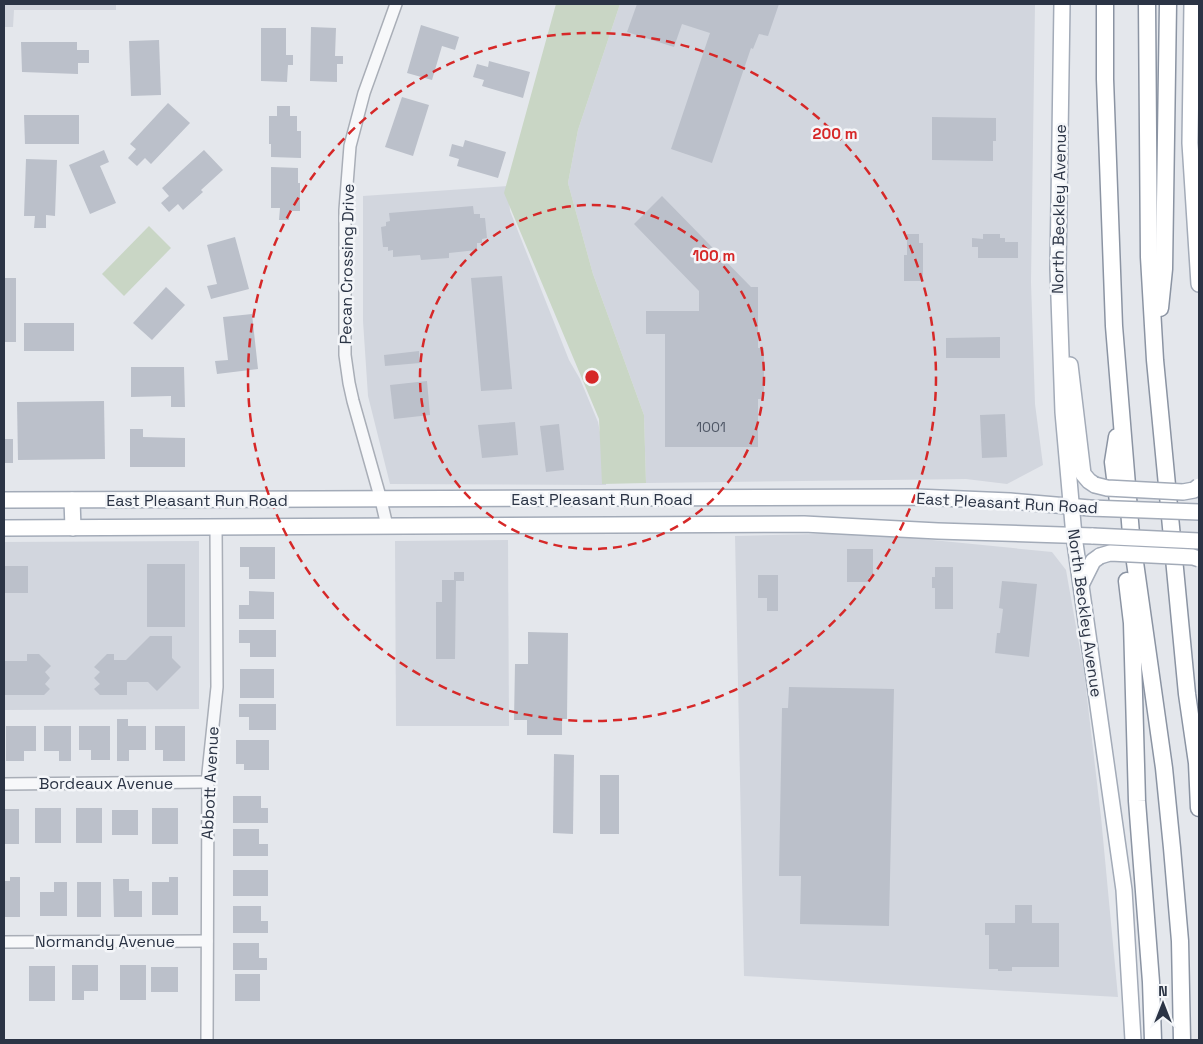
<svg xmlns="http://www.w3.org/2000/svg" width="1203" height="1044" font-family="'Space Grotesk',sans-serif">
<rect width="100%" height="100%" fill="#e4e7ec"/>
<g fill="#d2d6de">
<polygon points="4,4 116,4 116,10 14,10 13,27 4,27"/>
<polygon points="620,4 1035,4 1031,282 1035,404 1043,465 1007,484 966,479 646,483 644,415 593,274 568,183 578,130"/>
<polygon points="508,186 510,211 569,360 580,379 598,422 604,453 606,485 390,484 368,396 363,321 363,196"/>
<polygon points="861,533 1052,552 1066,570 1084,672 1101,817 1118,997 744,976 735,536"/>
<polygon points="508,540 509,726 396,726 395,541"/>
<polygon points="199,541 199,709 4,710 4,542"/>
</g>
<g fill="#c9d6c5">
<polygon points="556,4 620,4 578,130 568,183 593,274 644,415 646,483 602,484 599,419 504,193"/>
<polygon points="149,226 171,248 124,296 102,274"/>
</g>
<g fill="#bbc0ca">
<polygon points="637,4 779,4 768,36 759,34 753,49 751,48 712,163 671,149 710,33 682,24 674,47 627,32"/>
<polygon points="421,25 459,37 455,50 442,46 432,80 407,73"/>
<polygon points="311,27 336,28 335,56 343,56 343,64 337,64 337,82 310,81"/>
<polygon points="261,28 286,28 286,55 293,55 293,65 288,65 287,82 261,81"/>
<polygon points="159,40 161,95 131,96 129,41"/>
<polygon points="21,42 77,42 77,50 89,50 89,63 78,63 78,74 22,72"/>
<polygon points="489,61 530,72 523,98 482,86 484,80 473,77 477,64 488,67"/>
<polygon points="402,97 429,105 413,156 385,147"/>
<polygon points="168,103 190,123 151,164 145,158 137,166 128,158 136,149 130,144"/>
<polygon points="277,106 290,106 290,116 297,116 297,131 301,131 301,158 271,157 271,144 269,144 269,116 277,116"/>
<polygon points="24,115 79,115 79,144 25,144"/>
<polygon points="932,117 996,118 996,141 993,141 993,161 932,160"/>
<polygon points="465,140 506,152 498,178 457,166 459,159 449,156 452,144 463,147"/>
<polygon points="104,150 109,162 100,166 116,203 90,214 69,165"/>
<polygon points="204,150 223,170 201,190 203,192 183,210 178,204 169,212 161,203 169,196 162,188"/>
<polygon points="26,159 57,160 55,216 46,215 46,228 34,228 35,216 24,216"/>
<polygon points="271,167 298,168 298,183 300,183 300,211 290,211 289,220 279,220 280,208 271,208"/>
<polygon points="662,196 751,287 758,287 758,348 764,348 764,399 758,399 758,447 665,447 665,334 646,334 646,311 699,311 699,291 634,224"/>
<polygon points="473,206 474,214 480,214 480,218 485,218 487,238 482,239 482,243 477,243 477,250 449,253 449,258 421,260 420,255 393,257 393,250 388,251 388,247 383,247 381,227 386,226 386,222 390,221 389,213"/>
<polygon points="907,234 919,234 919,243 923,243 923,281 904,281 904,255 907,255"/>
<polygon points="983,234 1000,234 1000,238 1005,238 1005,242 1018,242 1018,258 978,258 978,247 972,247 972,238 983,239"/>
<polygon points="235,237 249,289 211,299 207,286 217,284 207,245"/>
<polygon points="502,276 512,389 481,391 471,278"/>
<rect x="5" y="278" width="11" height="64"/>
<polygon points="166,287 185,305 152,340 133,323"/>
<polygon points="252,314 258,369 217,374 215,361 228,360 223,317"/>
<rect x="24" y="323" width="50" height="28"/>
<polygon points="1000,337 1000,358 946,358 946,338"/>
<polygon points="419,351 420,363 385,366 384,355"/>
<polygon points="131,367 184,367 185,407 171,407 171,396 131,397"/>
<polygon points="427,381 430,415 394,419 390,385"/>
<polygon points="104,401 105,459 18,460 17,402"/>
<polygon points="1005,414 1007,457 982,458 980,415"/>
<polygon points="515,422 518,455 482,458 478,425"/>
<polygon points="559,424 564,470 546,472 540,426"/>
<polygon points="130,429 143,429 143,437 185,438 185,467 130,467"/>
<rect x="4" y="439" width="9" height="24"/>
<polygon points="240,547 275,547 275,579 249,579 249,567 240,567"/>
<polygon points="847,549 873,549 873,577 869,577 869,582 847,582"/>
<rect x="147" y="564" width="38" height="63"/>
<rect x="4" y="566" width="24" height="27"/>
<polygon points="935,567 953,567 953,609 935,609 935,588 932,588 932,577 935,577"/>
<polygon points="454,572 464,572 464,581 456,581 455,659 436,659 436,602 442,602 442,580 454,580"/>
<polygon points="758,575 778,575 778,611 767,611 767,598 758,598"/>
<polygon points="1002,581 1037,584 1029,657 995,653 997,633 1000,633 1003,609 999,608"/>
<polygon points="249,591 274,592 274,619 239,619 239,605 249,605"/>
<polygon points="239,630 276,630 276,657 250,657 250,643 239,643"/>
<polygon points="528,632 568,633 567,719 562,719 562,735 527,735 527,720 514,720 515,664 528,664"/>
<polygon points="150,636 172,636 172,658 181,667 157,691 148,682 127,682 127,695 100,695 94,689 100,684 94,678 100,672 94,667 107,654 114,654 114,660 126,660"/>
<polygon points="27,654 39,654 51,666 45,672 50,678 45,684 50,689 44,695 4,695 4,661 27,661"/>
<rect x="240" y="669" width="34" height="29"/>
<polygon points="789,687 894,689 889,926 800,924 801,876 779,876 782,708 788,708"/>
<polygon points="239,704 276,704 276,730 249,730 249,717 239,717"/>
<polygon points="117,719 128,719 128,726 146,726 146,750 129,750 129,761 117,761"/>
<polygon points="6,726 36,726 36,751 24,751 24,761 6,761"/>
<polygon points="44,726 71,726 71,761 59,761 59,751 44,751"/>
<polygon points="79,726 110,726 110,760 91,760 91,750 79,750"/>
<polygon points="155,726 185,726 185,761 163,761 163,750 155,750"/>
<polygon points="236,740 269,740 269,770 244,770 244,764 236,764"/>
<polygon points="554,754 574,755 573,834 553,833"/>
<rect x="600" y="775" width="19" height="59"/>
<polygon points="233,796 261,796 261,808 268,808 268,823 233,823"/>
<rect x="35" y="808" width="26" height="35"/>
<rect x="76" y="808" width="26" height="35"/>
<rect x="152" y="808" width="26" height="36"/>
<rect x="4" y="809" width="15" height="35"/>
<rect x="112" y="810" width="26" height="25"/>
<polygon points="233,829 259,829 259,844 268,844 268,856 233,856"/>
<rect x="233" y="870" width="35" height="26"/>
<polygon points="10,877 20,877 20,917 4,917 4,881 10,881"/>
<polygon points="169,877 178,877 178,915 152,915 152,882 169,882"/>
<polygon points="113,879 129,879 129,891 142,891 142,917 114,917"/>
<polygon points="54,882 67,882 67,916 40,916 40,892 54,892"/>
<rect x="77" y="882" width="24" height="35"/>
<polygon points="1015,905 1032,905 1032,923 1059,923 1059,967 1012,967 1012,971 998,971 998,969 989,969 989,935 985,935 985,923 1015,923"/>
<polygon points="233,906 261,906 261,921 268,921 268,933 233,933"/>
<polygon points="233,943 259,943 259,958 267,958 267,970 233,970"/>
<polygon points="72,965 98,965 98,991 84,991 84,1000 72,1000"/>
<rect x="120" y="965" width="26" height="35"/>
<rect x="29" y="966" width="26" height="35"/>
<rect x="151" y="967" width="27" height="25"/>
<rect x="235" y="974" width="25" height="27"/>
</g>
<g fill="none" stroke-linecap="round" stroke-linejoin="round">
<defs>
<g id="minor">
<polyline points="387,526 381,500 353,401 349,383 345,355 345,210 350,146 364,93 396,4"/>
<polyline points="4,784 208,782"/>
<polyline points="4,942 207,941"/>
<polyline points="207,1040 208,773 217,687 216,527"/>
</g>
<g id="major">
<polyline points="1062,4 1058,269 1063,412 1074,536 1124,890 1133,1040"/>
<polyline points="1192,4 1190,143 1199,284"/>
<polyline points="1070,365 1083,474 1089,481 1095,485"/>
<polyline points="4,500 916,497 1010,501 1090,508"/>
<polyline points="72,500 73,528"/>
<polyline points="4,528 804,524 938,531 1093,536"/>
<polyline points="1081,585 1093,561 1100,556"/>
</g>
<g id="highway">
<polyline points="1105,4 1105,79 1114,326 1131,534 1164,768 1172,848 1180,941 1182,1040"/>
<polyline points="1147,4 1149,257 1155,360 1187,694 1197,763 1199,808"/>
<polyline points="1160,308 1164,269 1168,4"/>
<polyline points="1117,437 1113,462 1118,502"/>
<polyline points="1127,581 1132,623 1137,801 1151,982 1153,1040"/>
</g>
</defs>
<use href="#minor" stroke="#a9aeb7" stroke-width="14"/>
<use href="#major" stroke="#a3abb8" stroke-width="18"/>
<use href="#highway" stroke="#8b94a3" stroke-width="19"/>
<use href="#minor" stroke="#f7f8fa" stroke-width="11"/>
<use href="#major" stroke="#fff" stroke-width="15"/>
<use href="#highway" stroke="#fff" stroke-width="16"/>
<defs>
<g id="major-bridge">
<polyline points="1095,485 1107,488 1183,492 1194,490 1199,486"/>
<polyline points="1090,508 1199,512"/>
<polyline points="1093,536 1199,541"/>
<polyline points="1100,556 1110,553 1193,557 1199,559"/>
</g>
</defs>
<use href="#major-bridge" stroke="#a3abb8" stroke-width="18" stroke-linecap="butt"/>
<use href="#major-bridge" stroke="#fff" stroke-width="15"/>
</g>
<g fill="none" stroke="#d62828" stroke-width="2.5" stroke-dasharray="9 6">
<circle cx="592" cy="377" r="172"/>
<circle cx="592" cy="377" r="344"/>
</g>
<g text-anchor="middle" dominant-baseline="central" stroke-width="5" stroke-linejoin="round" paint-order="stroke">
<g font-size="14" fill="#4f5766">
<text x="711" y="427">1001</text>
</g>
<g font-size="16" fill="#2b3445" stroke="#f4f6f9">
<text transform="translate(1059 209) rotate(-89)">North Beckley Avenue</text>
<text transform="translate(347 264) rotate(-89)">Pecan Crossing Drive</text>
<text x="602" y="499">East Pleasant Run Road</text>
<text x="197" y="500">East Pleasant Run Road</text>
<text transform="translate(1007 503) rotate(3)">East Pleasant Run Road</text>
<text transform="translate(1085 613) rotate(82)">North Beckley Avenue</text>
<text x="106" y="783">Bordeaux Avenue</text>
<text transform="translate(210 783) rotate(-87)">Abbott Avenue</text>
<text x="105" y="941">Normandy Avenue</text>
</g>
</g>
<circle cx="592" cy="377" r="8" fill="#d62828" stroke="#f4f6f9" stroke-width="2.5"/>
<g font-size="15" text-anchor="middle" font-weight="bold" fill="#d62828" stroke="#f4f6f9" stroke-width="5" stroke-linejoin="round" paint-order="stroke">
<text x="835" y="139">200 m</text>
<text x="714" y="261">100 m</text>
</g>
<rect width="1203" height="1044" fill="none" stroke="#2b3445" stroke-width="10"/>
<g transform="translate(1163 1004)" stroke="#f4f6f9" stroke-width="4" paint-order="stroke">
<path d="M0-4L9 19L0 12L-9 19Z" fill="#2b3445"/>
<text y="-8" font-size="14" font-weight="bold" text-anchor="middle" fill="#2b3445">N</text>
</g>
</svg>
